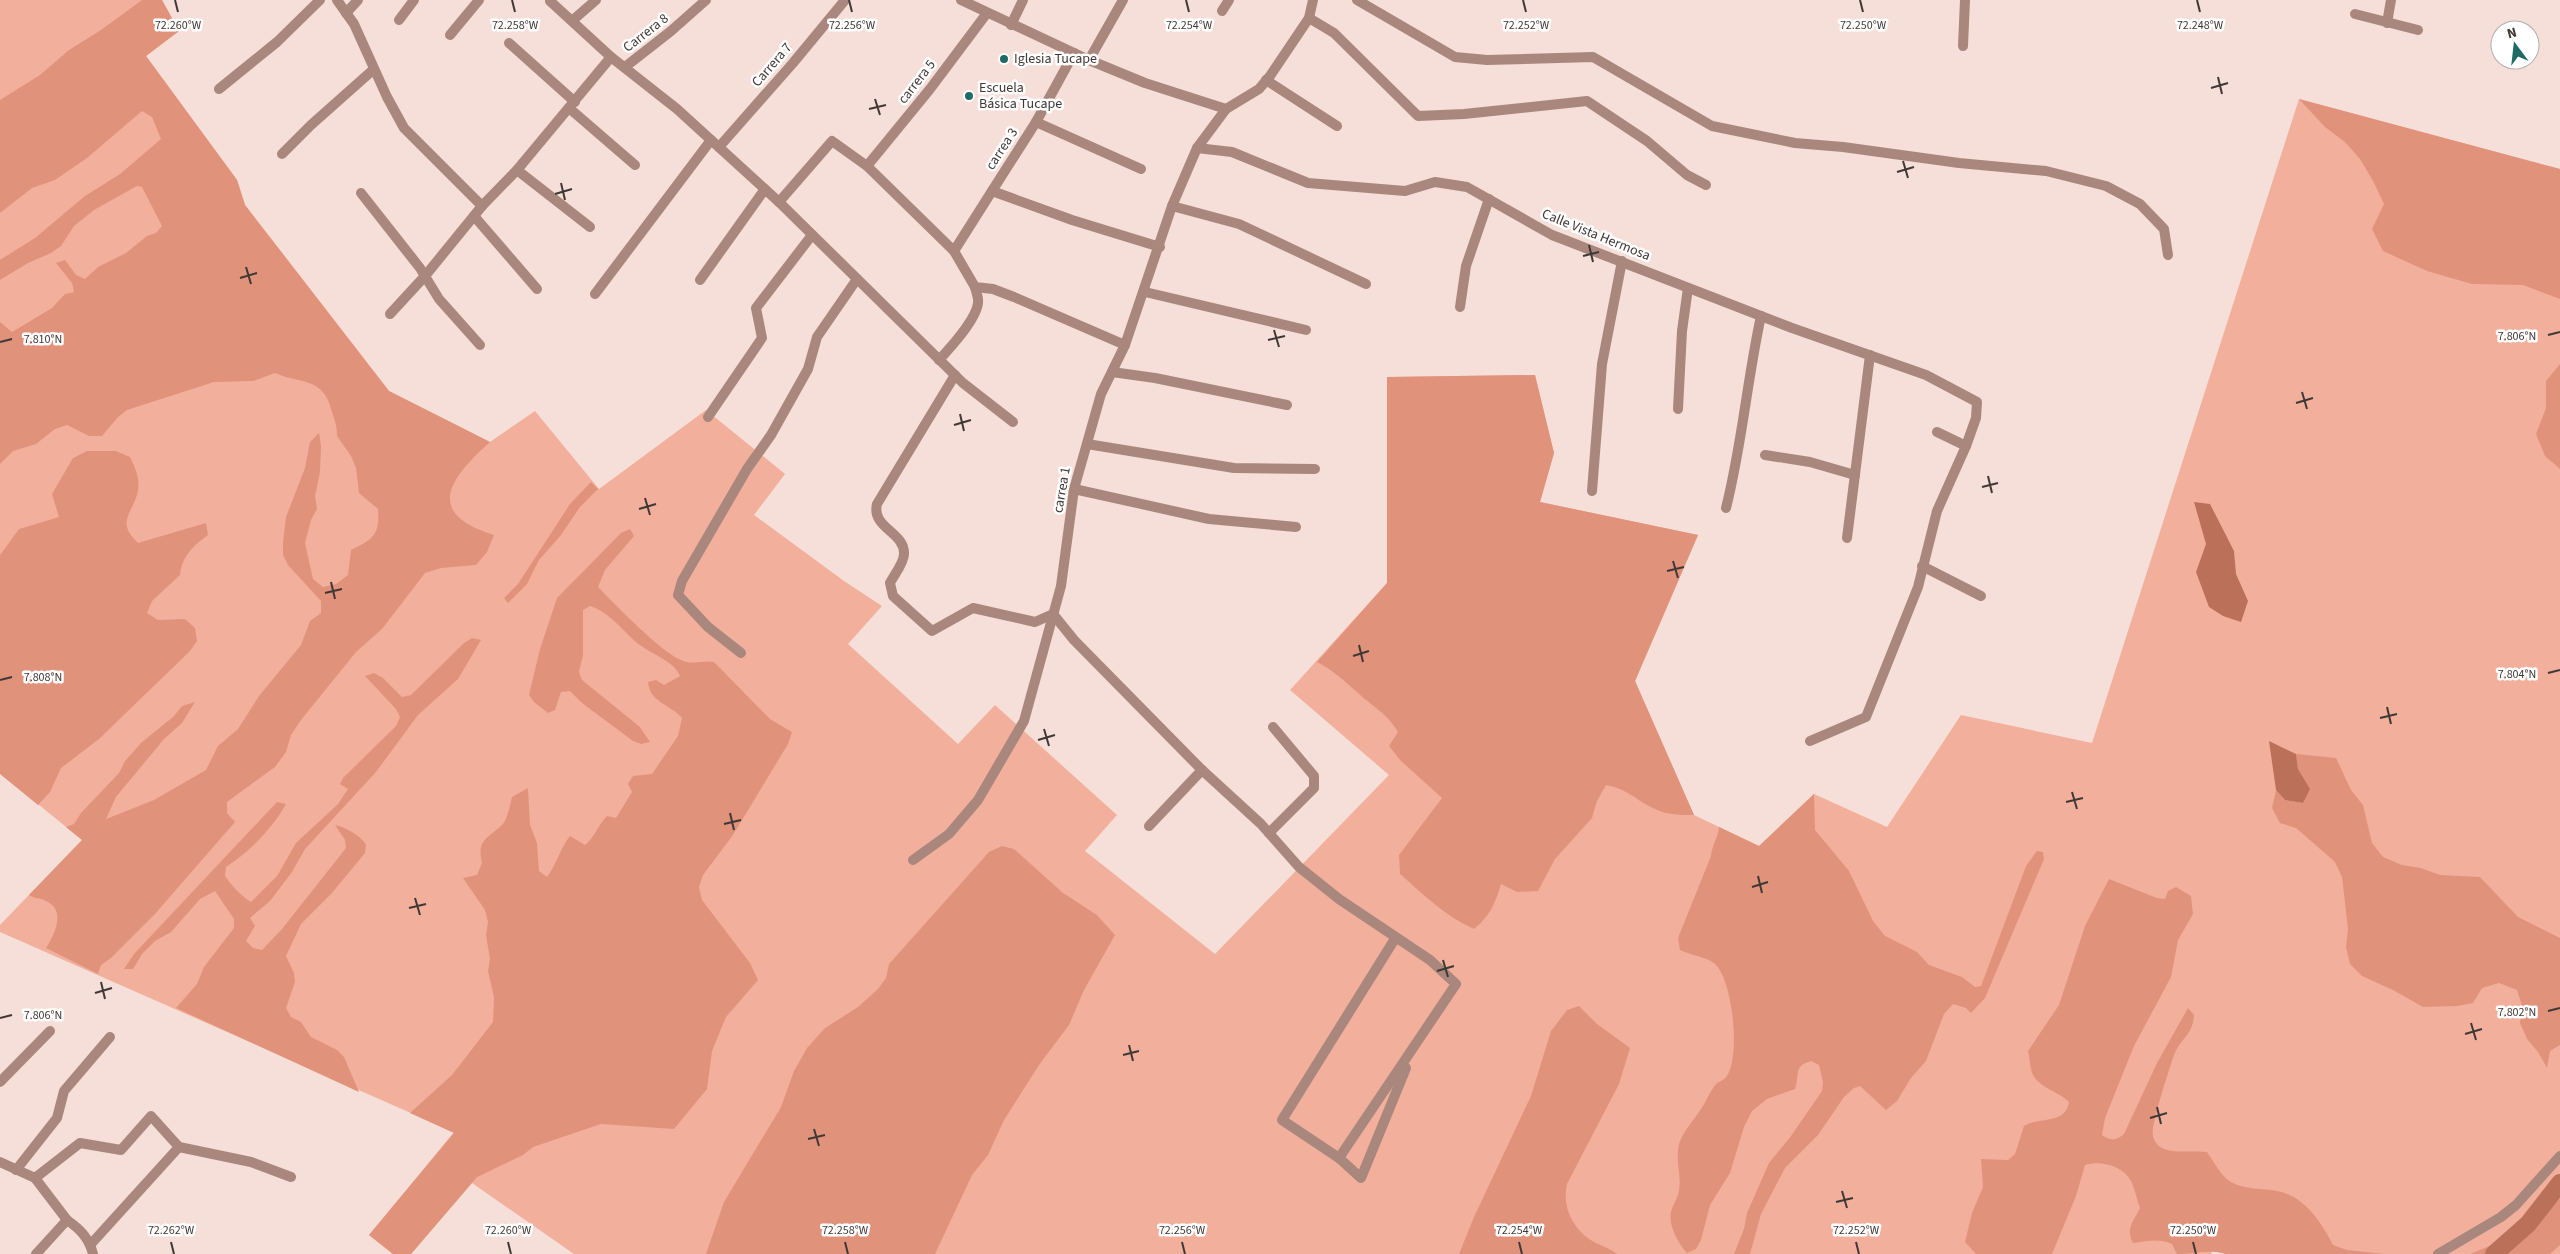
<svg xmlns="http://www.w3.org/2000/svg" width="2560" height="1254" font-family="'Source Sans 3',sans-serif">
<rect width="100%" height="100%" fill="#f5dfd8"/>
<polygon fill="#f2b09c" points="0,0 162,0 179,31 146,56 237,180 245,205 389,391 490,442 535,411 599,489 706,410 785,474 754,515 844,581 882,606 848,644 958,744 995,705 1117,815 1085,851 1215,954 1389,775 1290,690 1387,583 1387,377 1535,375 1554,453 1540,502 1698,535 1635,681 1694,815 1759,846 1814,794 1887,827 1961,715 2092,743 2299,99 2560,169 2560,1254 2226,1254 2213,1250 2211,1254 574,1254 472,1183 411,1254 393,1254 369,1235 454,1132 0,932 0,925 82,840 0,773"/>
<g fill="#e1927b">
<path d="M142,0H162L179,31L146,56L237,180L245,205L389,391L490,442C450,478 423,513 494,535L487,552L476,565L441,568L425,573L382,629L356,652L301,720L291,735L286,752L275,767L227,802V813L235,822L154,915L111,958L101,965L98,974L46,948C54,935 66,912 48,902C42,898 35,899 29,895L82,840L66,827L74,824L81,813L119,773L125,761L142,742L173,717L182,706L195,702L182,723L164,739L116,797L106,819L154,800L206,770L218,746L238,729L259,696L301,645L310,621L321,613V601L288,565L283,555V542L286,517L305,468L310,442L319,433L321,446L320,472L315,496L317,509L311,520L305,543L313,579L323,587L336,584L348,575L351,550C373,539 380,535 378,509L359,493L356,468L351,456L337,436C337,424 334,419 331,409C323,377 300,384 275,373L253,381L214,382L127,410L118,417L102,436H89L67,425L55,429L36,444L13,451L0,464V322L12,332L52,308L65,294L74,292L72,283L56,263L65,260L76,275L85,279L98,267L126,253L147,236L156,233L162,226L142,187L137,186L94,210L74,226L61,246L51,253L28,263L0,280V260L35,238L85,196L120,174L161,139L152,117L142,111L87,158L55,180L32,188L0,213V100L40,75L69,50L101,30Z"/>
<polygon points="2299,99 2560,169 2560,299 2523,285 2472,284 2427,271 2383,251 2372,229 2384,204 2373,181 2360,159 2345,142 2325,127"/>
<polygon points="2560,364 2560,469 2545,456 2536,434 2546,408 2546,381"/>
<path d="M1535,375L1554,453L1540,502L1698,535L1635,681L1694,815C1681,815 1667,815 1655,809C1635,800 1630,790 1606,785L1597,801L1592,818L1555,859L1538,891L1517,892L1501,884C1495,904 1490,916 1474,929C1445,916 1424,895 1400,874L1399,855L1442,798L1400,760L1389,746L1398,732C1386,712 1374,708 1358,693C1344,681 1333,670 1317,662L1387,583V377Z"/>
<path d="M87,451H116L130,457C136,469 141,481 137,495C130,516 117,523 138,543L206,523L208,535C193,546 182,556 180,575L152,601L147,613L158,620L185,619L195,628L197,641L190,651L99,739L61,768L50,792L38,805L0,774V555L19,529L59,517L52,494L73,458Z"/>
<polygon points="591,482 598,489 580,507 561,535 539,560 527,584 508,603 504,598 518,584 570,504"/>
<path d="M630,529L634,536L605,570L598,587C615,604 667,659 687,662C694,664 706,660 714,662L770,719L792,732L788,744L733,835L703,875L699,887L702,900L750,963L758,980L726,1017L712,1051L707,1089L674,1129L601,1124L533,1147L523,1155L477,1177L411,1254H393L369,1235L454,1133L410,1113L452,1075L493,1022L494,997L488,971L490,959L486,935L488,922L485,910L463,878L477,875L482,863C476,839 489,838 503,824C508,818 510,804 512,797L528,788L530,825L537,843L539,871L547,877C557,864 560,848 570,836L585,845C595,837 598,825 607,816L616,818L632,792L628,784L633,776L652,774L678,736L682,718C670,704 650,703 648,682L656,680L664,685L680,676C674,661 653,655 640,645C624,633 610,612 590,606L583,610V655L579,672L582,680L640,727L650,742L641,744L633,741L582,703L570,691L561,692L555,710L548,713L534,702L529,695L540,649L557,598L621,533Z"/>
<path d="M472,638L481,640L458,679L418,715L376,772L305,849L292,872L270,901L250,918L255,926L246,941L253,948L262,950L282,929L346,848L345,840L335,825C347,828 358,834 366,844L365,853L332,893L301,924L286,956L294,973L295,982L286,1008L291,1017L301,1022L311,1037L337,1050L344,1057L359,1092L176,1008L197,984L204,967L234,928V919L215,891L200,899L171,932L155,941L142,954L133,969H124L134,954L277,802L286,804C272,829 250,851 226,867L225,876C232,886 241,896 251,902L277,876L296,843L338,804L348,789L340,784L343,778L396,726L400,717L396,709L365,676L374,673L383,678L402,697L411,695L464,643Z"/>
<polygon points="2296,754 2336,758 2351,790 2363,805 2372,843 2383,857 2402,865 2421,868 2440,875 2480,877 2518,917 2560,938 2560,1045 2550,1051 2547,1068 2538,1052 2527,1039 2520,1023 2522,1006 2517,990 2499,983 2482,988 2473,1003 2457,1006 2423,1007 2393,990 2362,976 2350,964 2346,947 2348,929 2342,877 2335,862 2296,828 2280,823 2272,808 2276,790 2285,800 2303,803 2309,790 2298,769"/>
<path d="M1814,794L1815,830L1849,871L1873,921L1885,936L1917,952L1929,965L1962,977L1975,987L1981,986L2026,866L2037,851L2043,852L2044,859L1985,998L1971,1013L1966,1008L1953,1004L1944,1014L1926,1061L1911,1078L1897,1101L1886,1110L1860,1086L1854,1088L1844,1097L1818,1135L1785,1168L1761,1214L1750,1254H1734L1744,1229L1747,1213L1769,1163L1791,1136L1822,1091L1823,1082L1819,1065L1811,1061C1793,1066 1800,1075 1795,1089L1767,1099L1752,1111L1744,1127L1730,1173L1710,1205L1701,1240L1696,1249L1687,1253C1678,1243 1668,1225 1671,1212C1673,1204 1678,1198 1679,1190C1682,1174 1674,1159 1680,1141C1685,1129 1694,1120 1701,1109C1707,1101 1710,1090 1717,1083C1720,1081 1724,1080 1726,1077C1741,1059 1733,980 1715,964C1705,956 1692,956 1680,950L1678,938L1711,856C1712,845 1718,838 1719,827L1759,846Z"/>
<polygon points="1002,846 1014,849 1063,893 1097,915 1115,935 1084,990 1069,1025 1039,1065 1004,1120 988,1155 972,1175 935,1254 706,1254 724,1202 781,1107 794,1071 807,1048 825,1028 858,1007 878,989 886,978 889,964 989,852"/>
<path d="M2109,879L2157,898L2165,899L2168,891L2176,887L2191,896L2193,914L2178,940L2171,977L2134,1046L2105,1118L2102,1135C2111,1141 2116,1141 2124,1134L2157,1063L2188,1008L2194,1015C2193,1035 2181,1038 2174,1055C2170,1067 2150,1127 2153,1136C2154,1141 2158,1146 2162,1148C2174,1154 2194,1150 2207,1152C2214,1162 2221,1176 2231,1182C2244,1190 2263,1188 2277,1191C2305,1196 2322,1223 2333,1245L2347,1250L2385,1254H2226C2209,1249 2195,1254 2177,1254L2172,1244C2158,1238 2148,1241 2133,1243C2125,1228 2134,1221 2140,1208C2137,1200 2135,1189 2131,1181C2123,1166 2101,1160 2085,1165L2076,1196L2052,1254H1976L1965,1242L1972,1213L1983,1187L1981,1159L2008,1160L2015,1154L2024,1126C2041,1116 2065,1125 2069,1102C2058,1091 2041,1089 2033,1075C2030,1069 2030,1058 2028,1051L2059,1005L2085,926Z"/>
<path d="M1579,1006L1597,1024L1630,1048L1619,1084L1567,1184C1562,1205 1571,1226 1589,1239C1598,1245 1608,1247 1617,1254H1459L1474,1217L1531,1096L1551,1031L1567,1010Z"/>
<polygon points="2560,1199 2560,1245 2550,1254 2470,1254 2514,1236"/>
</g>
<g fill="#bb705a">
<polygon points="2194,502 2210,504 2234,551 2236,574 2248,601 2241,622 2223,616 2209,607 2196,572 2206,544"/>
<polygon points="2269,741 2296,754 2298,769 2310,789 2303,803 2285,800 2276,790"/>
</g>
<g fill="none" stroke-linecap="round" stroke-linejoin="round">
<polyline stroke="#bb705a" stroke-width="18" points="2494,1254 2528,1224 2560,1183"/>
<g stroke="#aa877c" stroke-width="10">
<polyline points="337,0 354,24 387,97 404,128 482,206"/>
<polyline points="961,0 1089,60 1145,83 1226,109"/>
<polyline points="1357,0 1455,57 1487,60 1593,57 1712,126 1795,143 1843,147 1959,163 2046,171 2106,186 2140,204 2164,229 2168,255"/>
<polyline points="550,1 611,57 677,109 779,202 963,383 1013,422"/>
<polyline points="1222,11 1229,0"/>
<polyline points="346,13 358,0"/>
<polyline points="2355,14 2418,30"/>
<polyline points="1309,18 1334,33 1418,116 1464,114 1587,101 1647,141 1687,175 1706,185"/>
<polyline points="399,20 414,0"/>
<polyline points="573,20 596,0"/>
<polyline points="2387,23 2391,0"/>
<polyline points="1011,25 1023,0"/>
<polyline points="450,35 479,0"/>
<polyline points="509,43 575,102"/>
<polyline points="1963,46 1965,0"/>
<polyline points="1074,53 1036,122 1141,169"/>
<polyline points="1089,60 1123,0"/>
<polyline points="625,67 671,31 706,0"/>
<polyline points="1266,80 1337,126"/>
<polyline points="219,89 277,42 320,0"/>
<polyline points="569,108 635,165"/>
<polyline points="719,147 793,63 845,0"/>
<polyline points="1197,148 1232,152 1308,183 1405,191 1435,182 1467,187 1552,235 1792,328 1926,375 1977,402 1976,418 1966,446 1937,511 1918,587 1866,717 1810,741"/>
<polyline points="282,154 311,125 374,69"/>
<polyline points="867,166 930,89 987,13"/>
<polyline points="517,170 590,227"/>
<polyline points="992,191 1036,122"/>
<polyline points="361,193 420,268 439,299 480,345"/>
<polyline points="779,202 832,141 867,166 954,251 975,287 993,289 1014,297 1125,345"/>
<polyline points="1172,206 1239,224 1366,284"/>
<polyline points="474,216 537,289"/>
<polyline points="954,251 992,191 1072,220 1160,247"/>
<polyline points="700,280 765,189"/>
<polyline points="1145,292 1306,330"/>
<polyline points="595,294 711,140"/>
<polyline points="1460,307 1466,266 1489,199"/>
<polyline points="390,314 425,276 482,206 517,170 611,57"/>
<path d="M939,360C951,347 976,320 978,303C979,298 976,292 975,287"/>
<polyline points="1112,372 1155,378 1287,405"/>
<path d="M955,375L877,504C871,528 905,532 904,554C904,563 894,575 890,583L893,596L932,631L973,608L1035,622L1053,614L1074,640L1202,770L1261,824L1299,867L1339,899L1430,960L1456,984L1339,1158L1282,1120L1396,937"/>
<polyline points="1678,409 1682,331 1688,288"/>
<polyline points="708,417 762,338 756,308 812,235"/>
<polyline points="1937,432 1966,446"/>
<polyline points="1087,444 1234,468 1315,469"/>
<polyline points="1765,455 1810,462 1855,475"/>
<polyline points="1074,489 1209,519 1296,527"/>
<polyline points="1592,491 1602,364 1622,261"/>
<path d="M1726,508C1742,445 1747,380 1761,316"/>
<polyline points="1847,538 1870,355"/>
<polyline points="1922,566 1981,596"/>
<polyline points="741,653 708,627 678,595 682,581 747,469 771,435 808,369 817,337 857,279"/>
<polyline points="1149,826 1202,770"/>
<polyline points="1269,833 1314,788 1314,776 1273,727"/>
<polyline points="913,860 949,834 978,800 1024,721 1061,586 1074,489 1101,394 1125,345 1172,206 1197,148 1226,109 1259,89 1270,76 1309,18 1313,0"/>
<polyline points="0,1082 50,1031"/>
<polyline points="1339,1158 1361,1178 1406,1068"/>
<polyline points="0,1162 35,1178 67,1220"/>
<polyline points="16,1170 57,1118 64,1091 110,1037"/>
<polyline points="35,1178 80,1143 121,1150 151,1116 179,1147 251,1162 291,1177"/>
<polyline points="91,1244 179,1147"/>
<path d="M36,1254L67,1220C80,1229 89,1238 93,1254"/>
<polyline points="2438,1254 2501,1217 2516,1205 2560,1156"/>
</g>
</g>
<path fill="none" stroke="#403835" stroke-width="2" d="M175,0L178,12M512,0L515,12M849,0L852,12M1186,0L1189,12M1523,0L1526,12M1860,0L1863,12M2197,0L2200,12M2218,77L2222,94M2211,88L2228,83M875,99L880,115M869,109L886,105M1903,161L1908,178M1897,172L1914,167M561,183L565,200M555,194L572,189M1589,245L1593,262M1583,256L1599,252M246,267L251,284M240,278L257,273M1274,330L1279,347M2548,335L2560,332M1268,340L1285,336M0,342L12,339M2302,392L2307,409M2296,403L2313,398M960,414L964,431M954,425L971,420M1988,476L1992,493M1982,487L1998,483M645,498L650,515M639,509L656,504M1673,561L1678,578M1667,571L1684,567M331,582L335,599M325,593L342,589M1359,645L1363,662M1353,656L1369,651M2548,673L2560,670M0,680L12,677M2387,707L2391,724M2380,718L2397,714M1044,729L1049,746M1038,740L1055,735M2072,792L2077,809M2066,802L2083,798M730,813L734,830M724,824L741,820M1758,876L1762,893M1752,887L1768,882M415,898L420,915M409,908L426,904M1443,960L1448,977M1437,971L1454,966M101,982L105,999M95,993L112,988M2548,1011L2560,1008M0,1018L12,1015M2471,1023L2476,1040M2465,1034L2482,1029M1129,1045L1133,1061M1123,1055L1139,1051M2157,1107L2161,1124M2150,1118L2167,1113M814,1129L819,1146M808,1139L825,1135M1842,1191L1847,1208M1836,1202L1853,1198M171,1242L174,1254M508,1242L511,1254M845,1242L848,1254M1182,1242L1185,1254M1519,1242L1522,1254M1856,1242L1859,1254M2193,1242L2196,1254"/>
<g fill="#1e6a65" stroke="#fff" stroke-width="2">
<circle cx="1004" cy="59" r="5"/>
<circle cx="969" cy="96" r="5"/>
</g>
<g text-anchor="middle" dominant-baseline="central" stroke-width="5" stroke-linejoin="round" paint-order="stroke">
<g font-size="14" fill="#403835" stroke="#fff">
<text transform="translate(646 33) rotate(-38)">Carrera 8</text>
<text transform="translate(772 65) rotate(-49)">Carrera 7</text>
<text transform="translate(917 82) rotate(-52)">carrera 5</text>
<text transform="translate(1002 149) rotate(-57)">carrea 3</text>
<text transform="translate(1596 235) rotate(22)">Calle Vista Hermosa</text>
<text transform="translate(1062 490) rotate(-80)">carrea 1</text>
</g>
<g font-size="14" fill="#403835" stroke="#fff" text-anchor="start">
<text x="1014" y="59">Iglesia Tucape</text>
<text x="979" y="88">Escuela<tspan x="979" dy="16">Básica Tucape</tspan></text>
</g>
</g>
<g font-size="12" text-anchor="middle" fill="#403835" stroke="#fff" stroke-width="5" stroke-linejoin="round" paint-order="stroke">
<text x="178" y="29">72.260°W</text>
<text x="515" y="29">72.258°W</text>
<text x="852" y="29">72.256°W</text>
<text x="1189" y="29">72.254°W</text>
<text x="1526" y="29">72.252°W</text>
<text x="1863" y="29">72.250°W</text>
<text x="2200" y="29">72.248°W</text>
<text x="2517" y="340">7.806°N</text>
<text x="43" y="343">7.810°N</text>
<text x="2517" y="678">7.804°N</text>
<text x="43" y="681">7.808°N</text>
<text x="2517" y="1016">7.802°N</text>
<text x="43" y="1019">7.806°N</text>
<text x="171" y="1234">72.262°W</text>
<text x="508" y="1234">72.260°W</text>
<text x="845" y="1234">72.258°W</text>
<text x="1182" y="1234">72.256°W</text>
<text x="1519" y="1234">72.254°W</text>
<text x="1856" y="1234">72.252°W</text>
<text x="2193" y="1234">72.250°W</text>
</g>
<g transform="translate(2515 45) rotate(345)"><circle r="24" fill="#ffffff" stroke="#b3afae"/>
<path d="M0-4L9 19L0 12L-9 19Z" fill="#1e6a65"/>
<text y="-8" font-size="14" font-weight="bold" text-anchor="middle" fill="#403835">N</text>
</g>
</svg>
